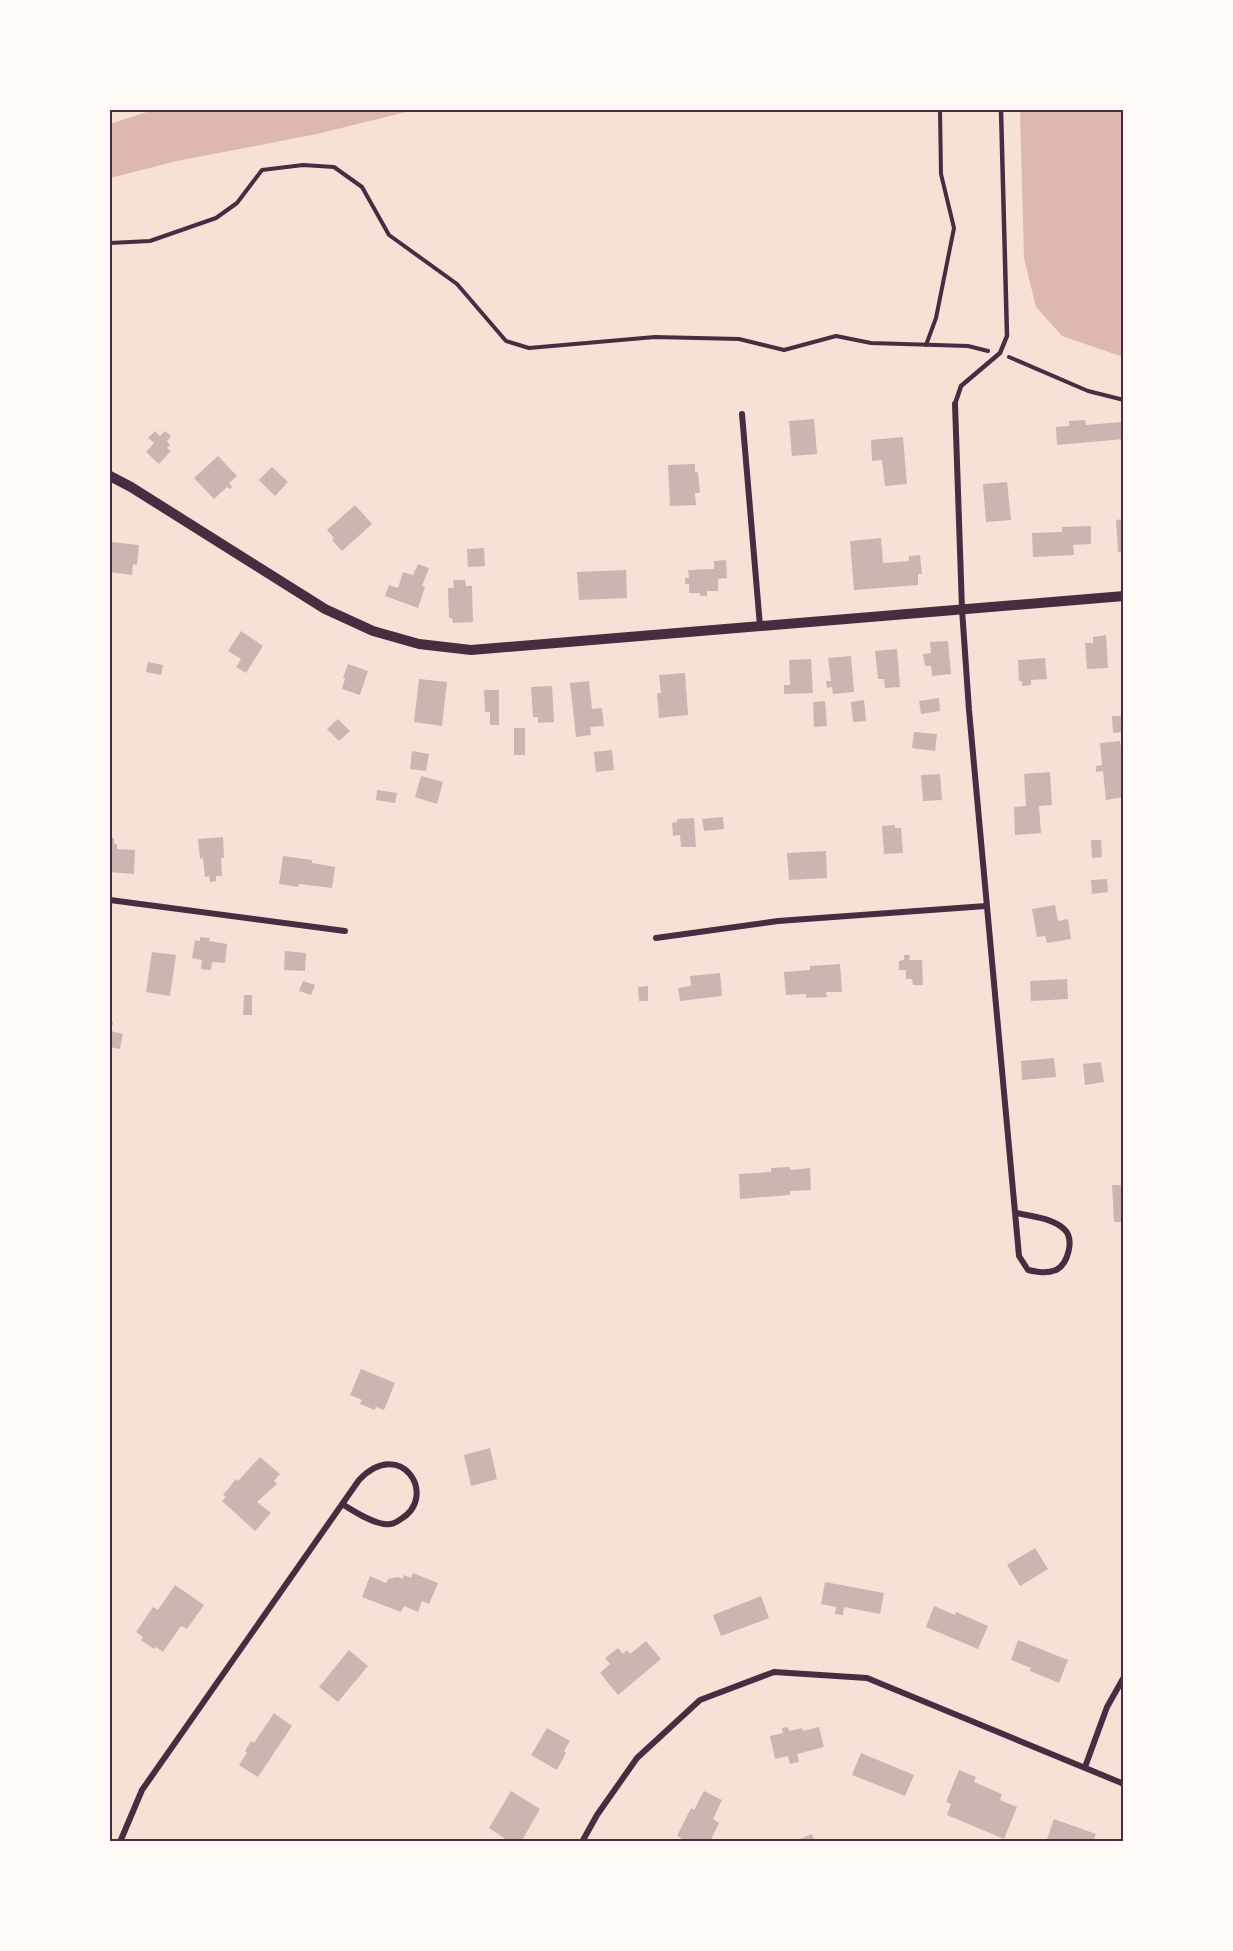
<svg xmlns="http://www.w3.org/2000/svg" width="1233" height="1951" font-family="'Source Sans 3',sans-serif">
<rect width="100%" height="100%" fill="#f7e1d7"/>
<g fill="#dcb8b0">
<polygon points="153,110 414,110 317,134 177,161 110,178 110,124"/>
<polygon points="1020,110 1123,110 1123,357 1062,336 1036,307 1024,258"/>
</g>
<g fill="#ccb4b1">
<polygon points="814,419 817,454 792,456 789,421"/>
<polygon points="1085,420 1086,425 1122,422 1124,439 1057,445 1056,427 1069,426 1069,421"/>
<polygon points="155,431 160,436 165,431 171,436 167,441 170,445 167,448 171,451 159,464 146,452 154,443 148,438"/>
<polygon points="903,437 907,484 885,486 882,460 872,461 871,440"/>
<polygon points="218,456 237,476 229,483 232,487 230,489 227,487 214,499 194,478"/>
<polygon points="695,464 695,472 698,472 700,493 695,493 696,505 670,506 668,465"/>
<polygon points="272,467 288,482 275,496 259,480"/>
<polygon points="1007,482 1011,520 986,522 983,484"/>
<polygon points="355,505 372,524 342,551 332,540 334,538 327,530"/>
<polygon points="1124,519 1124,552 1118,552 1116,520"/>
<polygon points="1091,526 1091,544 1073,545 1074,555 1033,557 1032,533 1062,532 1062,527"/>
<polygon points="881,538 883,563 909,561 909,556 920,555 922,574 918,574 918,585 854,590 850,541"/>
<polygon points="111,542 139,545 137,565 133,564 132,575 110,572"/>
<polygon points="484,548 485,566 468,567 467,549"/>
<polygon points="726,560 727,578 718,579 718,591 707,591 707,596 700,596 700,593 689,593 689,584 685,584 685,578 689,578 688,570 714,569 714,561"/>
<polygon points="418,564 429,568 422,586 425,587 418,608 385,596 389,585 398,588 403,572 413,575"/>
<polygon points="626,570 627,598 579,600 577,572"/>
<polygon points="453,580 465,580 466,586 472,586 473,622 453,623 452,618 449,618 448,588 454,588"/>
<polygon points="241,631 263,646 246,673 236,667 241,659 228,651"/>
<polygon points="1106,635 1108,668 1087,669 1085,643 1093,643 1093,637"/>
<polygon points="948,641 951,674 932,676 931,666 925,666 923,654 931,653 930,642"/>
<polygon points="897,649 900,687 885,688 884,679 878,679 875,651"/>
<polygon points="851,656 854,692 833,694 832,687 827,688 826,681 831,681 828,658"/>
<polygon points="1045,658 1047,679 1031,680 1031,685 1022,686 1022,681 1019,681 1018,660"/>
<polygon points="811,659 813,693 784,694 784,685 790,685 789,660"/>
<polygon points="148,662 163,665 161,675 146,672"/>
<polygon points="348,664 368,671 360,695 342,689 345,679 343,678"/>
<polygon points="685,673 688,715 659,718 657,693 661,693 659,675"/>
<polygon points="419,679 447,682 442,726 414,722"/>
<polygon points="589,681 592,709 602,708 604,726 590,727 591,735 576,737 570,683"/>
<polygon points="552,686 554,722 538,723 538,717 533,717 531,687"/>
<polygon points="484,690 499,690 499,725 490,725 490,712 485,712"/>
<polygon points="939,698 940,711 921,714 919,701"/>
<polygon points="864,700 866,721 853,722 851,702"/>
<polygon points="825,701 827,726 814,727 813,702"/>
<polygon points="1112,716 1124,716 1124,732 1113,733"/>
<polygon points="338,719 350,731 339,741 327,729"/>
<rect x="514" y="728" width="11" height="27"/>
<polygon points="914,732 937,734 935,751 912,748"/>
<polygon points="1120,741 1124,767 1124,797 1106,800 1103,771 1096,772 1096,766 1102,765 1100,743"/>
<polygon points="612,750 614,770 596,772 594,752"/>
<polygon points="412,751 429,754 426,771 410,769"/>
<polygon points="1050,772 1052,805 1039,806 1041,833 1015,835 1014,807 1026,806 1024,774"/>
<polygon points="940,774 942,800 923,801 921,775"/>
<polygon points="421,776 443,782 437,804 415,797"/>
<polygon points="377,790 397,793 395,803 376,800"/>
<polygon points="723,817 724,829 704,831 702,819"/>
<polygon points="694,818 696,847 681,847 680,835 673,836 672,823 677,822 677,819"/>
<polygon points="895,825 895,828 901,828 903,853 884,854 882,826"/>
<polygon points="223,837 224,858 221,858 222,876 216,876 216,881 210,882 209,876 205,877 203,858 200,859 198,839"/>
<polygon points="110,838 114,838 114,844 117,844 117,849 135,850 134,874 110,872"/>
<polygon points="1091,840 1101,840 1102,857 1092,858"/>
<polygon points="826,851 827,878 789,880 787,853"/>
<polygon points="283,856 312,860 312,863 335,867 332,888 299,884 298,887 279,884"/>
<polygon points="1107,879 1108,892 1092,894 1091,880"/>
<polygon points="1055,905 1058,921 1068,919 1071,939 1047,943 1045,936 1037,937 1032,909"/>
<polygon points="200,937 210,938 209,941 227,944 225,963 212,962 211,970 201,969 202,960 192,958 195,940 200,941"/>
<polygon points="285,951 306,953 305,971 284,970"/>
<polygon points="152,952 176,955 170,996 146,992"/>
<polygon points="904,955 910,955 909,960 922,960 923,985 913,985 912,979 906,979 906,970 899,970 899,961 904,960"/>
<polygon points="840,964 842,992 826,992 827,997 806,998 806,994 786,995 784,972 810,970 810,966"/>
<polygon points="720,973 722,996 680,1001 678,988 691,986 690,976"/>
<polygon points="1067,979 1068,999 1031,1001 1030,981"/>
<polygon points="303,981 315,985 311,995 299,991"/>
<polygon points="648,986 648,1001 639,1001 638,987"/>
<polygon points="244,995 252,995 252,1015 243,1015"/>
<polygon points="110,1022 113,1022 111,1031 123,1034 120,1049 110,1047"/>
<polygon points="1054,1058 1056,1077 1022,1080 1021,1061"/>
<polygon points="1101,1062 1104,1082 1085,1085 1083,1064"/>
<polygon points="790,1167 790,1170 810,1168 811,1190 790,1191 790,1195 740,1199 739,1174 771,1172 771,1168"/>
<polygon points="1112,1185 1124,1185 1124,1229 1122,1229 1121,1222 1114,1222"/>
<polygon points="361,1369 395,1383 384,1410 376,1407 375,1410 360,1404 362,1400 350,1395"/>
<polygon points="490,1448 497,1479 471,1486 464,1455"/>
<polygon points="260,1457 280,1474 274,1481 277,1484 257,1502 271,1513 255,1531 222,1501 226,1497 223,1495 236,1479 238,1481"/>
<polygon points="1035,1548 1048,1569 1020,1586 1007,1565"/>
<polygon points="413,1573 438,1583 429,1604 422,1601 418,1612 404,1606 401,1612 362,1597 370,1576 386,1583 388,1579 398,1577 403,1579 404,1575 411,1578"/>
<polygon points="825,1582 884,1593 880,1614 844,1607 843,1615 835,1614 836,1607 821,1604"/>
<polygon points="175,1585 204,1605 187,1629 181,1626 163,1652 156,1647 154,1649 141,1640 143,1637 136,1632 153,1607 158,1610"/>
<polygon points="761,1596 769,1618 721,1636 713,1615"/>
<polygon points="934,1606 955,1615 956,1612 988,1626 978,1649 926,1627"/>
<polygon points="1018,1640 1068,1660 1059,1683 1030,1671 1031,1668 1011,1660"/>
<polygon points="646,1641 661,1659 618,1695 600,1673 610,1664 605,1658 618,1648 623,1654 627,1650 630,1654"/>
<polygon points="349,1650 368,1666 338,1702 319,1687"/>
<polygon points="274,1713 292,1726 258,1777 239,1765 247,1753 245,1751 251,1741 254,1743"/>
<polygon points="788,1727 789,1731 802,1728 803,1731 819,1727 824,1747 797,1754 799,1762 790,1764 788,1756 775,1759 770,1736 783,1733 782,1728"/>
<polygon points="547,1728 570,1741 564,1751 566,1753 557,1770 531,1755"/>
<polygon points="861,1753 914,1775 905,1796 852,1775"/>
<polygon points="959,1770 976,1777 974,1782 1002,1794 1000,1800 1017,1807 1004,1839 947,1815 951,1804 946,1802"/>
<polygon points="511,1791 540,1809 521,1842 510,1842 489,1828"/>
<polygon points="704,1791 722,1800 713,1819 719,1823 710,1842 688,1842 677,1836 691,1808 694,1810"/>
<polygon points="1054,1819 1096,1834 1094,1839 1099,1842 1046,1842"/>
<polygon points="812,1834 815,1842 794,1842 794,1841"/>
</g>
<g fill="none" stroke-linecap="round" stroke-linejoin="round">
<g stroke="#4a2c40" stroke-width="4">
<polyline points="110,243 150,241 216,218 237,203 262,170 303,165 334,167 362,187 389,235 457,284 506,341 529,348 655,337 739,339 784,350 836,336 871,343 968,346 988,351"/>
<polyline points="926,345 936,318 954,228 941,174 940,110"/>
<polyline points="1009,357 1088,391 1124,400"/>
</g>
<polyline stroke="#4a2c40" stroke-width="4.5" points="955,404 961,386 1000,353 1007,336 1001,110"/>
<g stroke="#4a2c40" stroke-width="6">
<path d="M955,404L962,609L969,710L1019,1256L1028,1270C1037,1272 1046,1274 1056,1270C1068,1264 1075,1239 1064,1229C1052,1218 1031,1216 1016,1213"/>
<polyline points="742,414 760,626"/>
<polyline points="110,900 345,931"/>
<polyline points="656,938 778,921 986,906"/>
<polyline points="1085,1767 1107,1707 1124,1677"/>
<path d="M120,1842L142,1790L359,1480C401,1436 439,1496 401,1519C395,1523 392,1525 384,1524C370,1522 354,1511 342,1504"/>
<polyline points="582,1842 597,1815 637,1758 700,1700 774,1672 867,1678 1124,1784"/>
</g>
<polyline stroke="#4a2c40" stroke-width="10" points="110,476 131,487 325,609 373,631 419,644 471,650 1124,596"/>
</g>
<rect width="1233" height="1951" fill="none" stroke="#fffaf5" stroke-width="222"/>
<rect x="111" y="111" width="1011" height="1729" fill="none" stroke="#4a2c40" stroke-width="2"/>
</svg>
